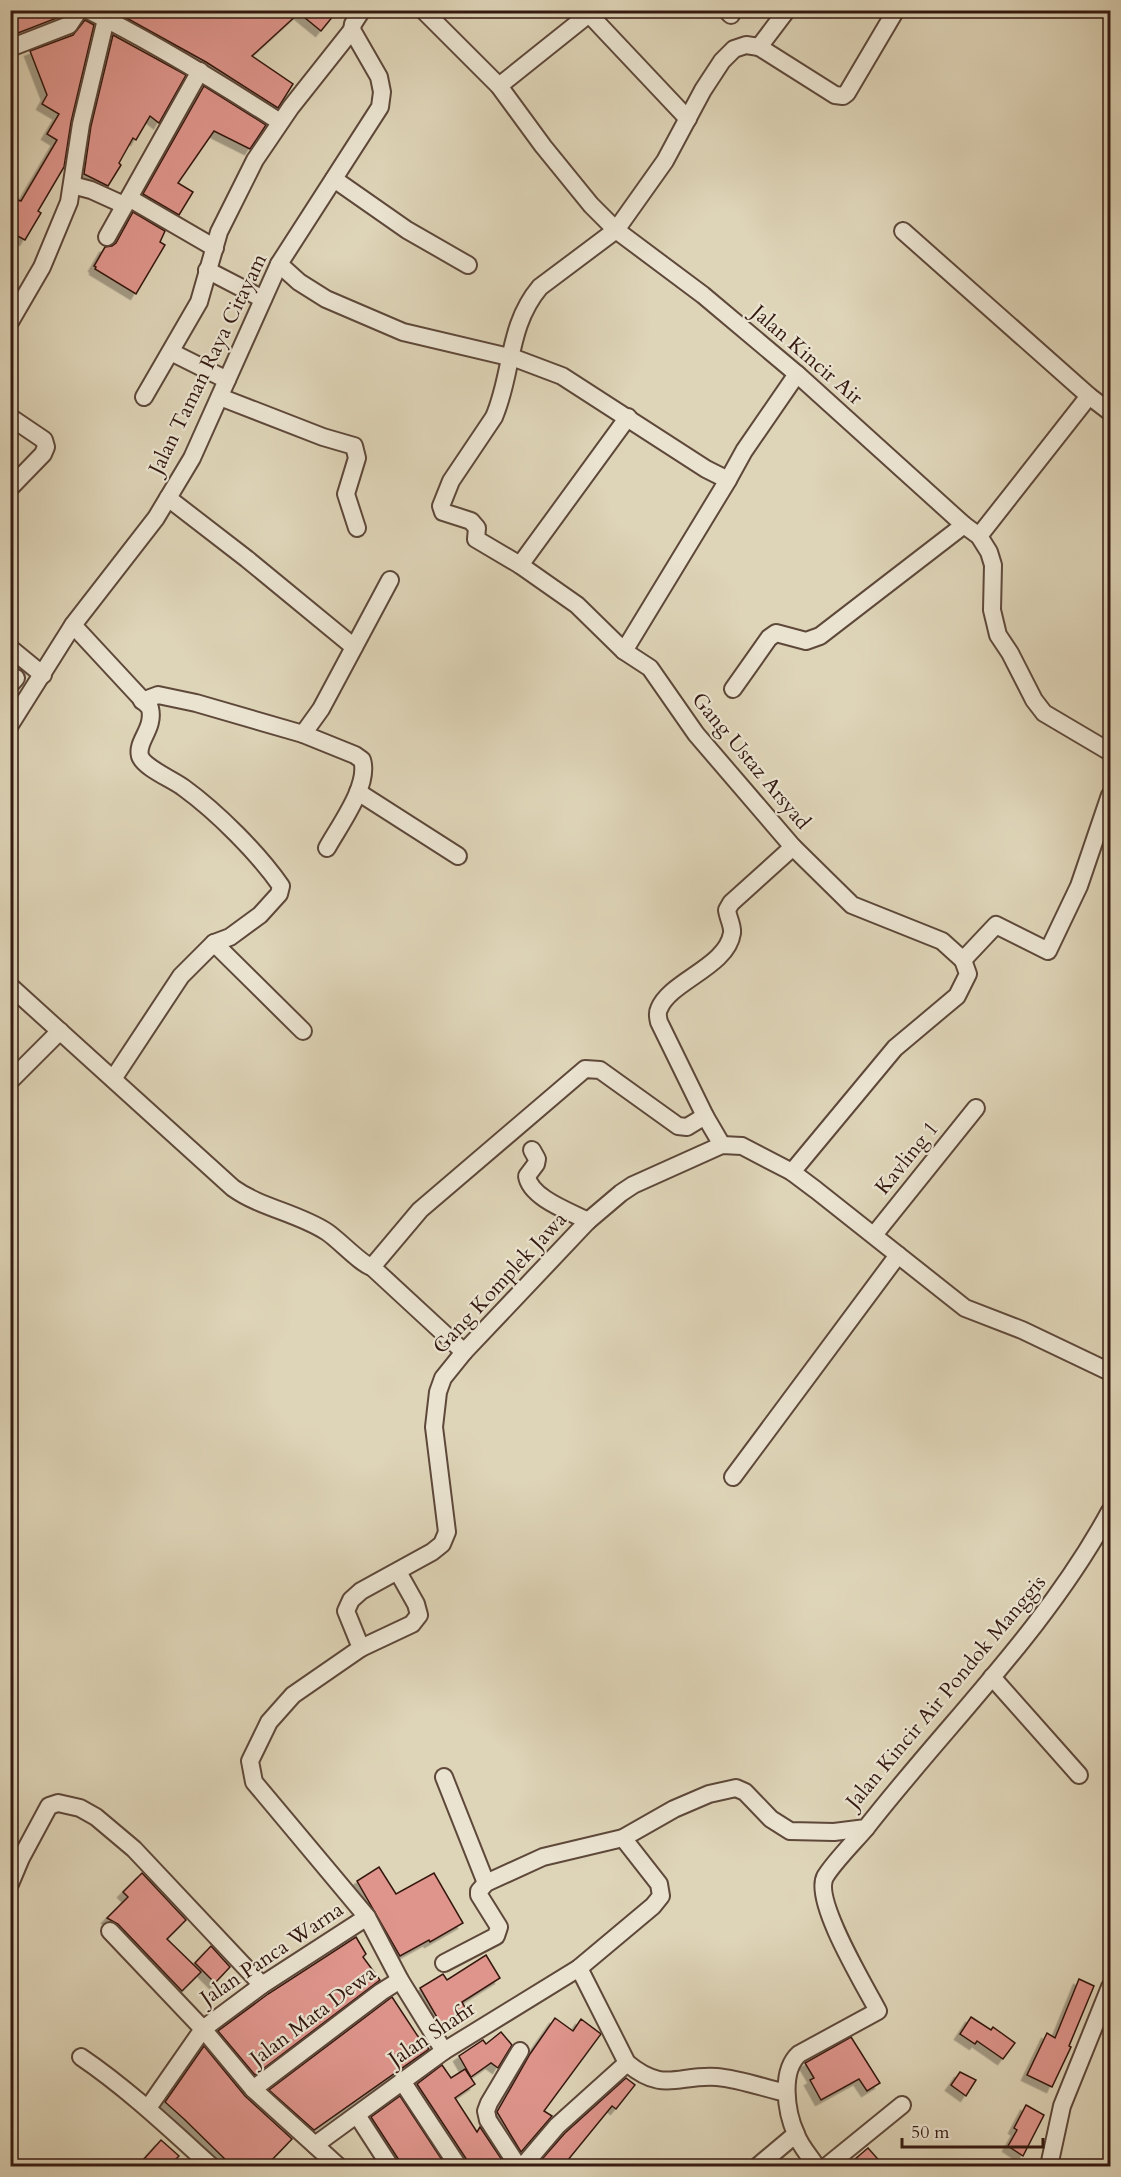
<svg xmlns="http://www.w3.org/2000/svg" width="1121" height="2177" font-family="Cardo,serif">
<defs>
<filter id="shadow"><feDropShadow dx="-5.5" dy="5.5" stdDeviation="0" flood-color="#0004"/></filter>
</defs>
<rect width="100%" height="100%" fill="#ded4b7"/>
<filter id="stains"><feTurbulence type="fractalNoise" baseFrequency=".00333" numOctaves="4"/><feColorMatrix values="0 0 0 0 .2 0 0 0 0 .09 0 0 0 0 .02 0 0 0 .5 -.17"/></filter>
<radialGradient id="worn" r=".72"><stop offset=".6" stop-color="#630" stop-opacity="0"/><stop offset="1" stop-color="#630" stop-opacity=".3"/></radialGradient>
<g fill="#df958c" stroke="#341910" stroke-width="1.5" filter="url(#shadow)">
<polygon points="12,10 66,10 62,16 18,33 10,31"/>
<polygon points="112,10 338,10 321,31 299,13 252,56 293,84 278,108 206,62"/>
<polygon points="85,20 94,25 71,122 64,167 38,211 41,213 25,240 10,232 10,213 18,200 21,201 57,140 47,134 59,114 42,104 47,95 30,51 73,35"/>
<polygon points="113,35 186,75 159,123 150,116 136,140 133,138 119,163 121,165 108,186 84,174 91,126"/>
<polygon points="204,86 266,125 250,149 214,131 178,183 193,192 179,215 143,194"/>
<polygon points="133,212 165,231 160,242 165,245 136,294 95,269 96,267 94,266 105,247 112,246 116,243"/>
<polygon points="379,1867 396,1894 434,1873 463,1923 430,1942 429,1940 400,1956 357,1881"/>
<polygon points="142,1873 186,1920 167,1939 201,1972 182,1991 118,1924 107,1918 128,1897 123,1892"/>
<polygon points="356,1937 366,1954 363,1957 380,1980 255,2075 218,2031 268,1994"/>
<polygon points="211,1946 230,1967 215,1983 195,1963"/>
<polygon points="486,1955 500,1978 462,2002 467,2011 442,2026 420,1988 443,1974 447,1980"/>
<polygon points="1079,1979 1094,1986 1069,2046 1071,2047 1052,2087 1027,2075 1047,2033 1055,2038"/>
<polygon points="392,1997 417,2035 429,2049 314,2130 269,2090"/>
<polygon points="971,2017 991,2030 993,2027 1015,2043 1003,2059 977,2041 975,2044 960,2034"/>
<polygon points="555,2018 573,2031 581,2019 601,2034 544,2111 552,2116 521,2152 497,2112 530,2054"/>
<polygon points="501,2032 512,2045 498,2068 491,2063 471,2077 459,2056 483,2040 486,2044"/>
<polygon points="851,2037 880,2083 867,2091 859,2079 821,2100 810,2080 814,2078 805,2063"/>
<polygon points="204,2046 245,2096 292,2139 266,2166 232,2166 184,2119 165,2102"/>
<polygon points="442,2065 451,2078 465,2069 475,2084 455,2098 477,2132 480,2127 504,2163 499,2166 468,2166 467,2160 417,2084"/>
<polygon points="960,2072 976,2080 966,2096 951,2085"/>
<polygon points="626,2078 635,2085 616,2109 612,2106 563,2166 536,2166 565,2133"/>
<polygon points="400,2096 446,2166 400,2166 399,2160 371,2117"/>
<polygon points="1026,2105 1044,2115 1023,2156 1008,2146 1017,2130 1014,2128"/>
<polygon points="161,2140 179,2156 169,2166 151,2166 144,2159"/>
<polygon points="868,2148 884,2166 847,2166"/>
</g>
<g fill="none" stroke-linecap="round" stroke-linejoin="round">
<defs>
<g id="minor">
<path d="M88,10C155,43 218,82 280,122"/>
<polyline points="423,10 499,86 543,146 591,205 616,230 703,295 797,374 964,525 979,536 989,552 993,565 992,610 998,635 1010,653 1034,700 1044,713 1110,752"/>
<polyline points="726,10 731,15"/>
<path d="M787,10L759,47L746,45L734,49L722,61L703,90L665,161L616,230L540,287C507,326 513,373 494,417L451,481L441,506L443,512L471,521L477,528L476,539L520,565L577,605L624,651L650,668L696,734L793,847L852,905L942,941L963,960L996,925L1048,951L1079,886L1110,795"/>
<polyline points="589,14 688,119"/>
<polyline points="759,47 835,95 843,96 847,93 896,10"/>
<polyline points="10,48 69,25 79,10"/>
<polyline points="499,86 594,10"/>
<polyline points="334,179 407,230 468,265"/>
<polyline points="72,185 91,190 124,205"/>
<polyline points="129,198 215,248"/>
<polyline points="903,231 1089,396 1110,412"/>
<polyline points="107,237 200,71"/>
<polyline points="279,264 299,282 326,299 403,332 517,359 562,376 706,469 728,480 744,451 797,374"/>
<polyline points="207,270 263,299"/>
<polyline points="10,322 42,267 69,202 81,124 106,19"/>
<polyline points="171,352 227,380"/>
<polyline points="144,397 199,302 219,232 255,160 291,107 352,30"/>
<polyline points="220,397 323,437 354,446 357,458 346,494 357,528"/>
<polyline points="10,417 44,440 46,447 43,454 10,488"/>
<polyline points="168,498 247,559 354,647"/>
<polyline points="979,536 1089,396"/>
<polyline points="520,565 628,417"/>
<path d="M73,625L150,708C155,729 136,741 140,756C144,768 174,780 184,788C217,812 258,853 281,886L279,894L260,915L230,937L214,943L181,976L113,1079"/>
<polyline points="10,648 43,675"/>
<polyline points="624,651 728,480"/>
<polyline points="10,685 16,678"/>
<polyline points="733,689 769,638 776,633 806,641 820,636 964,525"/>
<polyline points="142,701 158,695 196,703 303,734 321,709 390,580"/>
<polyline points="10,725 73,625 156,518 192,458 279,264 380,107 382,92 379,77 352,30 353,24 362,10"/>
<path d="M303,734L355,755L362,760C370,785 339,826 327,848"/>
<polyline points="358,792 458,856"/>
<polyline points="214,943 303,1031"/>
<path d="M10,986L233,1188C261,1208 298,1213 327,1232C339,1240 362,1265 372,1267L420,1210L585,1069L600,1070L678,1126L687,1127L705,1116"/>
<polyline points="10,1081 60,1031"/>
<path d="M722,1145L705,1116L659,1022C658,1018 657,1013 659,1009C670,981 727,967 732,933C733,926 728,918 727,910L731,903L793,847"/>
<path d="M532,1150L537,1159L536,1164L527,1176C530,1198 571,1212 588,1221"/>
<polyline points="792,1172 895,1048 957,996 968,974 963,960"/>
<polyline points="874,1235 976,1108"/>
<polyline points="372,1267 464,1352"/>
<polyline points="733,1477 898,1255"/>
<polyline points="361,1648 412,1624 419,1615 416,1604 398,1572"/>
<polyline points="992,1677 1079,1775"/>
<polyline points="444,1777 486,1883"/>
<polyline points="10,1884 21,1858 49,1806 58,1803 80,1808 96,1817 134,1849 262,1985"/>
<polyline points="110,1931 203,2029 253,2089 338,2166"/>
<path d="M444,1963L496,1936L499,1927L479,1895V1891L486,1883L543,1857L623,1838L674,1809L709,1794L736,1788L745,1792L771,1819L790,1831L834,1832L866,1828C948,1723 1047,1628 1110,1511"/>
<path d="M579,1968L627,2063C664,2094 678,2074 717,2077C740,2079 764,2088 786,2093"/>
<polyline points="444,2051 400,1980 367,1917 254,1782 250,1761 269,1722 293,1695 361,1648 346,1611 351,1600 361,1591 432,1552 442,1544 447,1532 434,1427 438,1392 443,1378 464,1352 588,1221 621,1193 633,1185 722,1145 742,1146 792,1172 816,1190 965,1308 1022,1330 1110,1372"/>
<path d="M81,2057C128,2089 169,2128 211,2166"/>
<polyline points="402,2081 458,2166"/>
<polyline points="253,2089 381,1992 400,1980"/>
<polyline points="148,2108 203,2029 262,1985 367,1917"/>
<polyline points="357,2115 390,2166"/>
<polyline points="315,2145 444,2051 579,1968 653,1906 661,1896 659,1884 623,1838"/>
<polyline points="518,2166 488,2120 486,2111 489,2103 520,2051"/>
<polyline points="523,2166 557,2126 627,2063"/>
<polyline points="758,2166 796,2134"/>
<path d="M816,2166C810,2156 800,2146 796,2134C786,2112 780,2071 799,2054L878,2011C865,1986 813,1901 825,1877C833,1863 855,1841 866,1828"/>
<polyline points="827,2166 902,2105"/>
<polyline points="1049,2166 1062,2106 1110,1987"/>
</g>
</defs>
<use href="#minor" stroke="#5e483a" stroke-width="20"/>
<use href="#minor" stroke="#eae3d0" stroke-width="16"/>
</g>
<g text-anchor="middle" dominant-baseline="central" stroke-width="4.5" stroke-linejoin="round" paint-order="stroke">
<g font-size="21" fill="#341910" stroke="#eae3d0">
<text transform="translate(807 355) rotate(41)">Jalan Kincir Air</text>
<text transform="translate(208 364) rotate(-64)">Jalan Taman Raya Citayam</text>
<text transform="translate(751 761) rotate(50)">Gang Ustaz Arsyad</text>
<text transform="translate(907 1158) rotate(-51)">Kavling 1</text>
<text transform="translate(500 1283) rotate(-47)">Gang Komplek Jawa</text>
<text transform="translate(946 1692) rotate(-50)">Jalan Kincir Air Pondok Manggis</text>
<text transform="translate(272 1954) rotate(-34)">Jalan Panca Warna</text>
<text transform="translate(313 2016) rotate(-37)">Jalan Mata Dewa</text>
<text transform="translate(432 2034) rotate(-34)">Jalan Shafir</text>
</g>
</g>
<rect width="1121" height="2177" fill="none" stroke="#ded4b7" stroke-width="36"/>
<rect x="12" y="12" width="1097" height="2153" fill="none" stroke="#341910" stroke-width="3"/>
<rect x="18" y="18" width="1085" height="2141" fill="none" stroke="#341910" stroke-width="1.5"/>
<path d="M902 2138v9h141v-9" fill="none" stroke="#341910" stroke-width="3"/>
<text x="911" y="2138" font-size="18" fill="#341910" stroke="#eae3d0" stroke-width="4.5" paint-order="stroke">50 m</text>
<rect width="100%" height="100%" filter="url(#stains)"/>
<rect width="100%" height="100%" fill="url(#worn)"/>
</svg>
